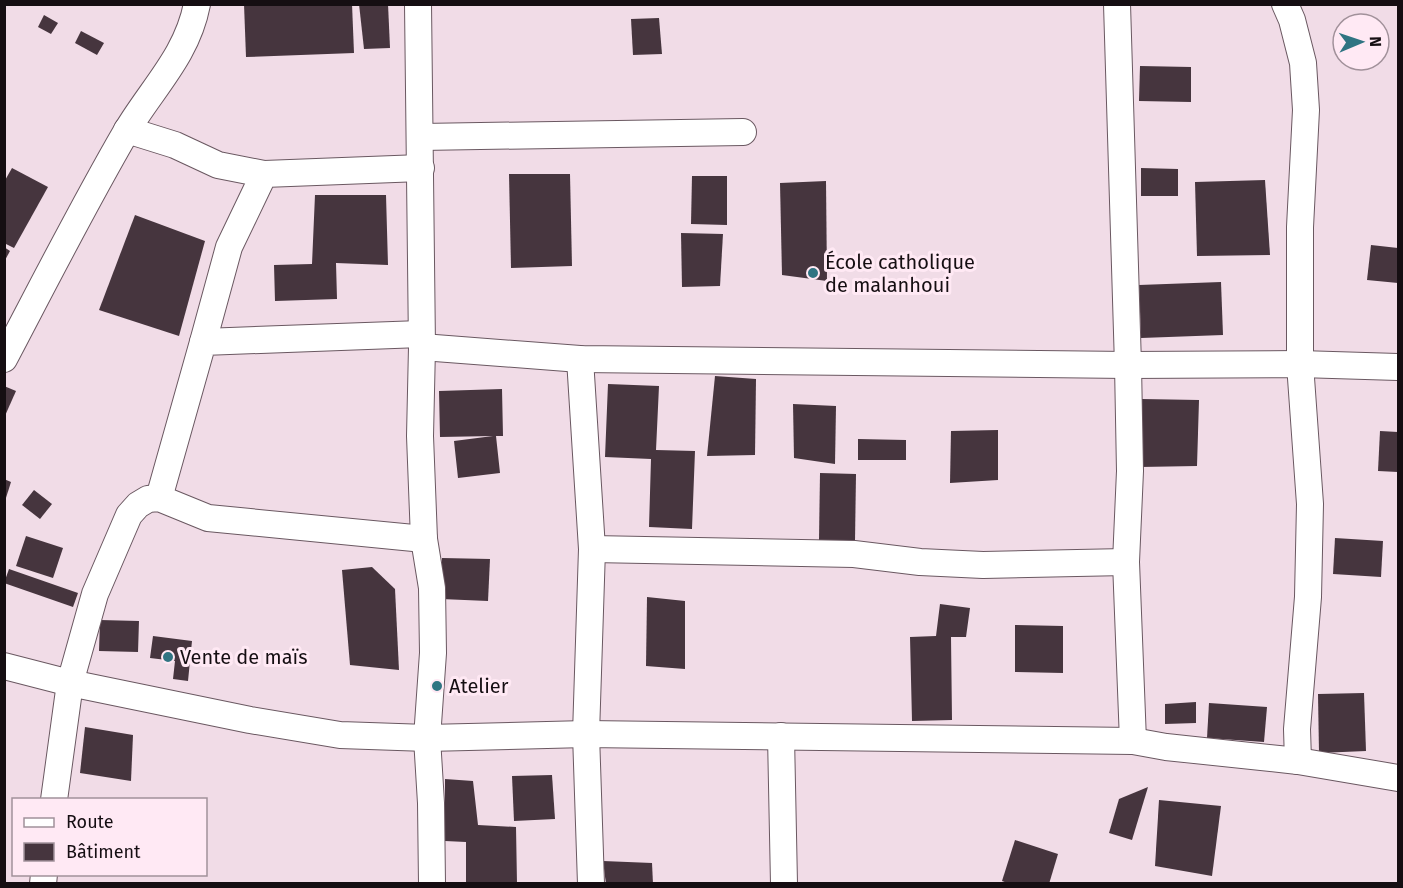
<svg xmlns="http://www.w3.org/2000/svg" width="1403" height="888" font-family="'Fira Sans',sans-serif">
<rect width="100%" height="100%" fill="#f1dce7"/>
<g fill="#46353e">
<polygon points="244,4 352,4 354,53 246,57"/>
<polygon points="359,4 388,4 390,48 364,49"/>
<polygon points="44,15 58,23 51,34 38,27"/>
<polygon points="659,18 662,54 633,55 631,19"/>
<polygon points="81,31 104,43 97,55 75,43"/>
<polygon points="1140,66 1191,67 1191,102 1139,101"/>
<polygon points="12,168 48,187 14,248 4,243 4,182"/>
<polygon points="1141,168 1178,169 1178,196 1141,196"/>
<polygon points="509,174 570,174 572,266 511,268"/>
<polygon points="692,176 727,176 727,225 691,224"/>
<polygon points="1265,180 1270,255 1197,256 1195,182"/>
<polygon points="826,181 827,281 782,275 780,183"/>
<polygon points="315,195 386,195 388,265 336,263 337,299 275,301 274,265 312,264"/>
<polygon points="135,215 205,241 179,336 99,310"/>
<polygon points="681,233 723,234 720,286 682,287"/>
<polygon points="1371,245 1398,248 1398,283 1367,280"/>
<polygon points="4,247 10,251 4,262"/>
<polygon points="1221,282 1223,335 1141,338 1139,285"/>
<polygon points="715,376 756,379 755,455 707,456"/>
<polygon points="608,384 659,386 656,450 695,451 692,529 649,527 651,459 605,457"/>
<polygon points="4,386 16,391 4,418"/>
<polygon points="502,389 503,436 496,436 500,473 458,478 454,441 493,436 440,437 439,391"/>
<polygon points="1142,399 1199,400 1197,466 1140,467"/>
<polygon points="793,404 836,406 835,464 794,458"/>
<polygon points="998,430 998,480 950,483 951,431"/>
<polygon points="1380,431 1398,432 1398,472 1378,471"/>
<polygon points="858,439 906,440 906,460 858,460"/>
<polygon points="820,473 856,474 855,541 819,540"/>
<polygon points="4,479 11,482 5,501 4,501"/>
<polygon points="34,490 52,504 40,519 22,505"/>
<polygon points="26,536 63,548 53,578 16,566"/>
<polygon points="1335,538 1383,541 1381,577 1333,574"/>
<polygon points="442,558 490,559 488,601 441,599"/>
<polygon points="372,567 395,589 399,670 350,665 342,570"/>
<polygon points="9,569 78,593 73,607 4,583"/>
<polygon points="647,597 685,601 685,669 646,666"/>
<polygon points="940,604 970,608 966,637 951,637 952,720 912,721 910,637 936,636"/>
<polygon points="100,620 139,621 138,652 99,651"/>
<polygon points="1015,625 1063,626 1063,673 1015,672"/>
<polygon points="153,636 192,641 188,681 173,679 175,661 150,658"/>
<polygon points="1364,693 1366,751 1319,753 1318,694"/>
<polygon points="1196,702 1196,723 1165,724 1165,704"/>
<polygon points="1209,703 1267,707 1264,742 1207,738"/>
<polygon points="85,727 133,735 131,781 80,773"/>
<polygon points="552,775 555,819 514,821 512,776"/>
<polygon points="445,779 473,781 478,825 516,827 517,884 466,884 466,842 445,841"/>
<polygon points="1148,787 1132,840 1109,833 1119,799"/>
<polygon points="1159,800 1221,806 1212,876 1155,866"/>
<polygon points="1015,840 1058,854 1049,884 1010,884 1002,881"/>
<polygon points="603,861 652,863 653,884 606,884"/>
</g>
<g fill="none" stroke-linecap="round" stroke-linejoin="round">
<defs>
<g id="street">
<polyline points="418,4 422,347 420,436 424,539 432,588 433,653 427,738 431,803 432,884"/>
<polyline points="1117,4 1128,365 1130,471 1126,562 1133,741"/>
<polyline points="1285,4 1292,20 1303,63 1306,110 1300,227 1300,364 1310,504 1308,597 1297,729 1298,761"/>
<polyline points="127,130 175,145 218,165 264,174"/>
<polyline points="421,137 743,132"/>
<polyline points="203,342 229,247 264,174 421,168"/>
<polyline points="422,347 580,359 1128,365 1300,364 1398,367"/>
<path d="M4,359C44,283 83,206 126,132C152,88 187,56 197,4"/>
<polyline points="580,359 592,549 586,734 591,884"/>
<polyline points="159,498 203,342 421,334"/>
<polyline points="592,549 854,554 920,562 983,565 1126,562"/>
<polyline points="4,666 70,683 250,720 340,735 427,738 586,734 1133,741 1166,747 1298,761 1398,778"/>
<polyline points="781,736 784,884"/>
<polyline points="54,800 70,683 95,594 129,515 138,505 148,499 159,498 208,518 424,539"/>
<polyline points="43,884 44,874"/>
</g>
</defs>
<use href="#street" stroke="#6a5861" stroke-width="28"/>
<use href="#street" stroke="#fff" stroke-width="26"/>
</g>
<g fill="#2f7482" stroke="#ffe9f4" stroke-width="2">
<circle cx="813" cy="273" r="6"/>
<circle cx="168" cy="657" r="6"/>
<circle cx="437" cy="686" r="6"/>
</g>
<g text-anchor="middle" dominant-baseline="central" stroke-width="6" stroke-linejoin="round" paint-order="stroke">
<g font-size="20" fill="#150e12" stroke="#ffe9f4" text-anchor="start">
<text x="825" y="262">École catholique<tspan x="825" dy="23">de malanhoui</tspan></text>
<text x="180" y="657">Vente de maïs</text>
<text x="449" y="686">Atelier</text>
</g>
</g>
<rect width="1403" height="888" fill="none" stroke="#150e12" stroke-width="12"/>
<rect x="12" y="798" width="195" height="78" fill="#ffe9f4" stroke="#a1919a" stroke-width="1.5"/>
<rect x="24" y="818" width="30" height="9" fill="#ffffff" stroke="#a1919a" stroke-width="1.5"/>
<text x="66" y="828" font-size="18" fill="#150e12">Route</text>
<rect x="24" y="843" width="30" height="18" fill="#46353e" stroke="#a1919a" stroke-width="1.5"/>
<text x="66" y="858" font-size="18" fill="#150e12">Bâtiment</text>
<g transform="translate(1361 42) rotate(88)"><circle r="28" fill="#ffe9f4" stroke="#a1919a" stroke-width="1.5"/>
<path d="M0-4.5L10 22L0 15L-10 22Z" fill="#2f7482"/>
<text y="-9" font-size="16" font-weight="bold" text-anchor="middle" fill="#150e12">N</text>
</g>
</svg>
